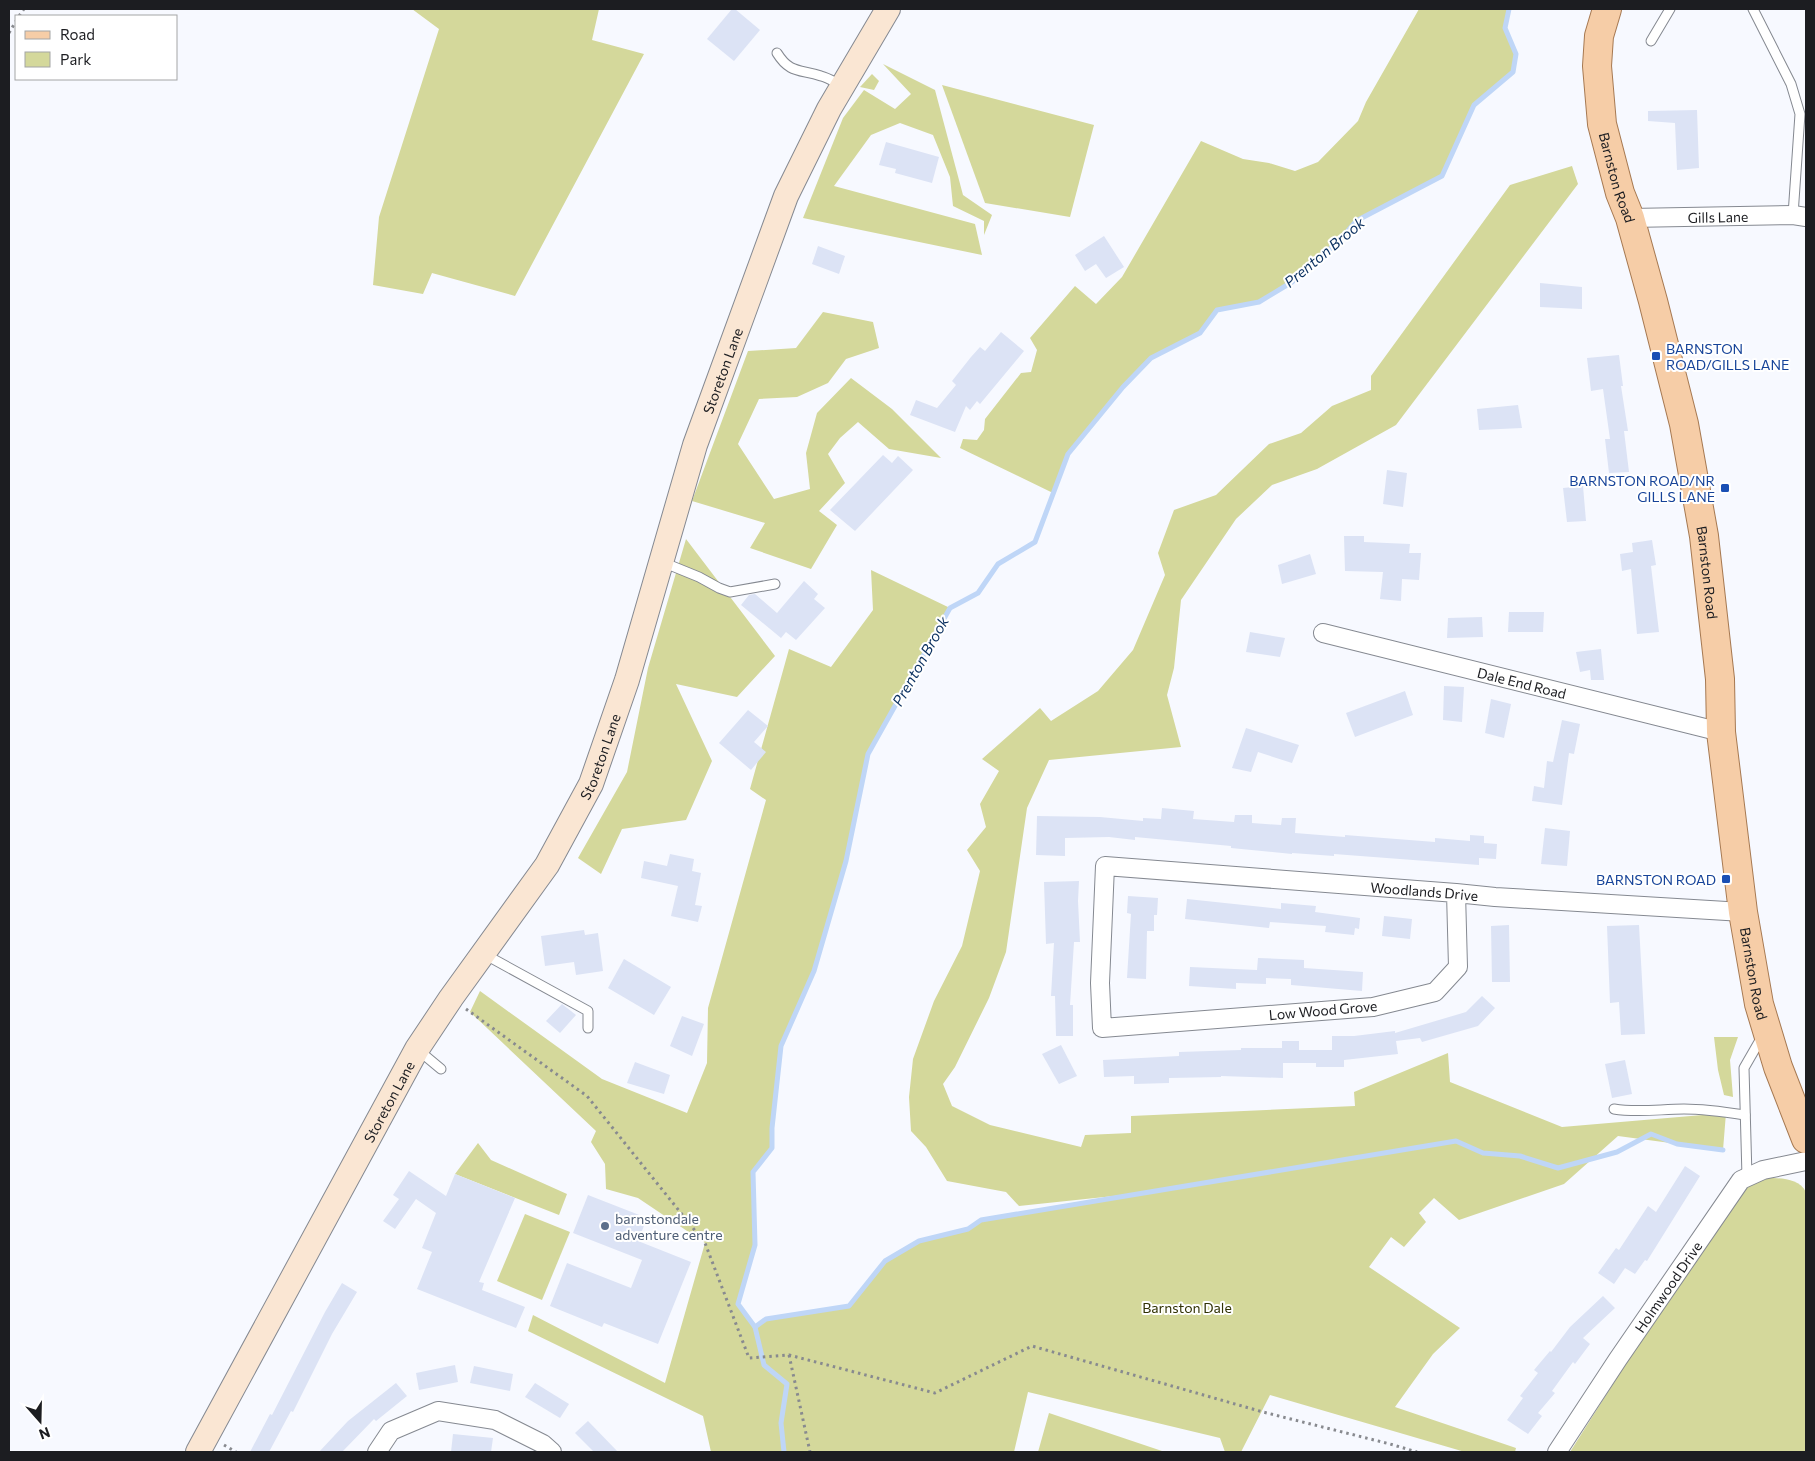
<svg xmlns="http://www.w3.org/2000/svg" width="1815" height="1461" font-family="Commissioner,sans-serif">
<rect width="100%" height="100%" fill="#f7f9ff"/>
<g fill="#d4d89b">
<polygon points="412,9 599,9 592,40 644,54 515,296 432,273 423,294 373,285 379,217 439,29"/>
<polygon points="1419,9 1509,9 1505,28 1516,54 1513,72 1474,105 1442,176 1356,221 1340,240 1292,282 1259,302 1217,310 1200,333 1151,358 1123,387 1068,454 1053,493 960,448 963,439 977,440 984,430 985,419 1021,373 1031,372 1037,350 1030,338 1075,286 1096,304 1122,277 1201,141 1243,159 1269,163 1295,171 1318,162 1358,121 1366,102"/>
<polygon points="883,64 935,90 963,195 992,215 984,235 984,221 953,206 950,177 933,135 900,123 871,135 834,186 975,224 982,255 803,218 843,118 864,90 895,109 911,94"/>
<polygon points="872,74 879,81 874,90 860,87"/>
<polygon points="942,85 1094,125 1070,217 985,203"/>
<polygon points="1572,166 1578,184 1396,425 1317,469 1272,485 1236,519 1181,600 1174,668 1167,695 1181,747 1049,760 1027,808 1006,952 989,998 955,1067 943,1084 952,1106 990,1125 1081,1147 1085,1135 1131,1133 1131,1116 1355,1106 1354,1092 1448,1053 1450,1082 1562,1127 1726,1113 1723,1150 1618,1136 1564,1184 1459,1220 1434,1198 1419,1213 1426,1222 1404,1247 1391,1237 1369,1267 1460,1328 1433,1354 1395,1407 1516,1448 1515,1452 1465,1452 1270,1395 1241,1452 1225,1452 1220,1438 1028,1392 1014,1452 711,1452 703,1416 528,1331 533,1315 665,1383 705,1243 638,1198 606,1189 605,1164 591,1142 596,1131 470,1012 480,991 602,1079 687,1113 707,1063 708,1008 766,800 750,789 789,649 831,667 873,610 871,570 950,608 868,754 846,861 814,971 781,1046 772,1128 772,1148 753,1172 755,1245 738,1304 755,1327 766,1319 849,1306 885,1261 919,1241 968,1229 981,1220 1152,1192 1019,1206 1006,1192 947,1181 926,1147 911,1131 909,1097 913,1059 934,1001 962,946 980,871 967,850 986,827 980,804 999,771 982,759 1040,708 1051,721 1098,691 1133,650 1165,575 1158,553 1174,510 1216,495 1269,444 1301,433 1332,406 1371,390 1371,376 1510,185"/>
<polygon points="823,312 873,322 879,348 846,359 828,383 797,397 759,399 738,444 774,499 810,489 806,453 817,413 851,378 892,409 941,458 889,449 858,422 840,438 828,454 845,483 819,511 837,525 811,569 750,548 765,523 692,501 748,351 796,348"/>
<polygon points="686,539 775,656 737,697 676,684 712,761 686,820 622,829 601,874 578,858 627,772 648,668"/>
<polygon points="1714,1037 1738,1037 1730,1060 1733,1097 1724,1095 1718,1070"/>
<polygon points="478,1143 491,1160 567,1194 559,1215 455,1174"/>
<path d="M1767,1178C1780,1178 1799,1178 1806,1192V1452H1570L1737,1188Z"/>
<polygon points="525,1214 570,1232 542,1300 497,1281"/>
<polygon points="1049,1413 1165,1452 1038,1452"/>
</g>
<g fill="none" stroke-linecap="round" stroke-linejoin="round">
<g stroke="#bfd6f7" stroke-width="5">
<polyline points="755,1327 766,1319 849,1306 885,1261 919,1241 968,1229 981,1220 1456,1141 1483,1153 1520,1156 1558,1168 1617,1152 1651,1134 1677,1144 1723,1150"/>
<polyline points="784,1452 781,1423 787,1384 764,1365 755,1327 738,1304 755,1245 753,1172 772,1148 772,1128 781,1046 814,971 846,861 868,754 950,608 978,593 998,564 1035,542 1068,454 1123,387 1151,358 1200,333 1217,310 1259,302 1292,282 1340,240 1356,221 1442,176 1474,105 1513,72 1516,54 1505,28 1509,9"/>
</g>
</g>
<g fill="#dce3f5">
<polygon points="732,9 735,9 760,30 734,61 707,39"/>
<polygon points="1697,110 1699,168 1677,170 1675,123 1648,121 1648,111"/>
<polygon points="886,142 939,157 932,183 895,173 896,169 879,165"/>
<polygon points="1104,236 1124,267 1106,278 1096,264 1085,271 1075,255"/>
<polygon points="818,246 845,256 839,274 812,264"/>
<polygon points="1540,283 1582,287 1582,309 1540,307"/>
<polygon points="1001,332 1024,351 980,404 977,401 970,410 966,406 955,432 910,415 916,400 937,408 956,385 952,381 971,357 980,347 985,351"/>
<polygon points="1619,355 1623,386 1621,386 1628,431 1624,431 1629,472 1609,473 1605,439 1610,439 1603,389 1591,391 1587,358"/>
<polygon points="1518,405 1522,428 1479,430 1477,409"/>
<polygon points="883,455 892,463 898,456 913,470 855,531 830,510"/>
<polygon points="1387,470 1407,473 1403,507 1383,504"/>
<polygon points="1583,486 1586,521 1567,522 1563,488"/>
<polygon points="1344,536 1364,536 1364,542 1410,544 1409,553 1421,553 1419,580 1402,579 1401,601 1380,599 1383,572 1345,571"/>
<polygon points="1652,540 1656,565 1651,566 1659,632 1637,634 1631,569 1622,571 1620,554 1633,552 1632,543"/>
<polygon points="1310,554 1316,574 1282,584 1278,565"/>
<polygon points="804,581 818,594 814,599 825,608 796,640 786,632 781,638 741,605 749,595 755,594 777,613"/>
<polygon points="1509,612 1544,612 1543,632 1508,632"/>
<polygon points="1482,617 1483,637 1447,638 1448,618"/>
<polygon points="1250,632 1285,638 1280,657 1246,652"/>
<polygon points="1601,649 1604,680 1591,680 1590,670 1580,672 1576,652"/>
<polygon points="1444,686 1464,687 1462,722 1443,720"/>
<polygon points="1405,691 1413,715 1355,737 1346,713"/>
<polygon points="1491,699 1511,704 1504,738 1485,733"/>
<polygon points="748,710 768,726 754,742 766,752 751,770 719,743"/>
<polygon points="1562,720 1580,724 1574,754 1569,753 1562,805 1532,801 1534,786 1544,788 1547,761 1553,762"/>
<polygon points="1246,728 1299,745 1292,763 1258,752 1251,772 1232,768"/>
<polygon points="1162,808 1194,811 1193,819 1234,822 1235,815 1252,815 1252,823 1281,825 1282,818 1296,818 1295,833 1345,837 1345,835 1435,842 1435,838 1470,841 1470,835 1484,836 1484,843 1497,844 1496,859 1479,858 1479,865 1334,854 1334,856 1292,853 1292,854 1231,848 1231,846 1135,837 1135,840 1109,837 1065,838 1065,856 1036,855 1037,816 1100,817 1143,821 1143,818 1161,819"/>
<polygon points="1545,828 1570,831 1567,866 1541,864"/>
<polygon points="670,854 694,859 692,871 701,873 695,905 702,906 698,922 671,916 678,886 641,878 644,861 667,866"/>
<polygon points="1079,881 1078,901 1080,942 1074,942 1070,1005 1073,1005 1073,1036 1056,1036 1055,996 1051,996 1054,943 1046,944 1044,882"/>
<polygon points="1128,896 1158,898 1157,915 1154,915 1154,931 1147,931 1146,979 1127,978 1131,914 1127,913"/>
<polygon points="1187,899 1281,909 1281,903 1316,906 1315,912 1360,918 1359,929 1355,928 1354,935 1325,932 1326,926 1270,922 1269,928 1185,919"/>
<polygon points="1384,916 1412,919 1410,939 1382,936"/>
<polygon points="1509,925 1510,982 1492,982 1491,926"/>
<polygon points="1639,925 1645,1034 1621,1035 1619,1002 1610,1003 1607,926"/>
<polygon points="584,930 585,935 598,933 603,971 576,975 574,962 545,966 541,936"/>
<polygon points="1258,958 1304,960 1304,968 1363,972 1362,991 1291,985 1291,979 1266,978 1266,984 1236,983 1236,989 1189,986 1190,967 1257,970"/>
<polygon points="624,959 671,987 654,1015 608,988"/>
<polygon points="1482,996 1495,1008 1478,1026 1422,1042 1420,1038 1396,1041 1398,1054 1344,1060 1344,1067 1316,1067 1316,1063 1283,1063 1283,1078 1221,1076 1221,1077 1169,1078 1169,1083 1134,1084 1134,1076 1104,1077 1103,1060 1179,1056 1179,1052 1241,1050 1241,1048 1282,1048 1282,1041 1299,1041 1299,1050 1332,1050 1332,1036 1354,1036 1395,1031 1395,1033 1466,1012"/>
<polygon points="562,1004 576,1015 560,1033 546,1021"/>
<polygon points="682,1016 704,1024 692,1056 670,1046"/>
<polygon points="1061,1045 1077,1076 1059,1084 1042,1054"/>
<polygon points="1625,1060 1632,1094 1612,1098 1605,1064"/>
<polygon points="635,1062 670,1075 664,1094 627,1083"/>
<polygon points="1685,1166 1700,1176 1647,1261 1645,1260 1635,1274 1625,1268 1614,1284 1598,1273 1616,1248 1619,1250 1648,1206 1656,1212"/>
<polygon points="409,1171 446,1196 455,1174 515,1198 479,1282 484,1283 482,1290 525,1307 516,1328 417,1289 432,1252 422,1248 436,1213 416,1199 395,1229 383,1221 399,1199 393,1195"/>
<polygon points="588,1195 647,1218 638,1241 691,1262 658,1344 604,1323 602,1327 550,1306 567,1263 631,1288 642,1260 573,1233"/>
<polygon points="342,1283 357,1292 332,1334 293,1412 291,1411 269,1452 250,1452 270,1414 272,1415 325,1312"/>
<polygon points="1603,1296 1615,1308 1583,1338 1590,1344 1575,1364 1573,1362 1552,1391 1555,1393 1538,1413 1542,1416 1528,1434 1507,1420 1523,1398 1520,1396 1538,1373 1534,1370 1550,1351 1551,1352 1570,1327"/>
<polygon points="455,1365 458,1382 419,1390 416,1373"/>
<polygon points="474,1366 513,1374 510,1391 470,1383"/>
<polygon points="396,1383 407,1396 376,1421 374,1419 342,1452 319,1452 348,1421"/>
<polygon points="535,1383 569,1404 560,1418 525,1397"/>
<polygon points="588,1421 618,1452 594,1452 575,1433"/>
<polygon points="453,1434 493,1438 491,1452 451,1452"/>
</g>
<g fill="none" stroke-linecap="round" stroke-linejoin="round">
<defs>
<g id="lane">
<polyline points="1753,9 1791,84 1800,114 1793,215"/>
<polyline points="1651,41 1670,9"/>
<path d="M777,53C790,74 800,69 821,76C829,78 836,83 843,86"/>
<polyline points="662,564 672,566 699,577 719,588 730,592 775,584"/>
<polyline points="484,954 588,1011 588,1028"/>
<polyline points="417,1049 441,1069"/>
<path d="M1614,1109C1637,1113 1661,1109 1684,1109C1705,1109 1725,1112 1745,1115"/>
<polyline points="1747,1177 1744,1068 1763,1035"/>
</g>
<g id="street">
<path id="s1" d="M1630,218L1793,215L1806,217"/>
<path id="s2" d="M1323,633L1721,732"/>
<path id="s3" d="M1456,893L1458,967L1435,992L1373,1007L1102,1028L1100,983L1105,866L1456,893L1495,897L1743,912"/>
<polyline points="377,1452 391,1431 438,1411 495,1420 543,1444 552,1452"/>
<path id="s4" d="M1557,1452L1618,1359L1741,1180L1763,1170L1806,1161"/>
</g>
<g id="secondary">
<path id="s5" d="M198,1452L417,1049L451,998L547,865L591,784L627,680L695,445L786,196L829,109L888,9"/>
</g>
<g id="primary">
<path id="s6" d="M1607,9L1599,36L1597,66L1602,124L1620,193L1630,218L1653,301L1684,424L1704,536L1720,679L1721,732L1743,912L1759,1004L1778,1067L1806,1139"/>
</g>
</defs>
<use href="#lane" stroke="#858991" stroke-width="11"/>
<use href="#street" stroke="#858991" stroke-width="20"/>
<use href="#secondary" stroke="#858991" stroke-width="26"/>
<use href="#primary" stroke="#a67952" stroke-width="30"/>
<g stroke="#888a8f" stroke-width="3" stroke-dasharray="2.5 4" stroke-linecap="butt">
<polyline points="19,16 24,9"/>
<polyline points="9,33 16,21"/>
<polyline points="466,1009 587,1096 705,1243 749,1358 789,1355 935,1393 1032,1346 1263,1412 1390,1444 1417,1452"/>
<polyline points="789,1355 810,1452"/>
<polyline points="224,1445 236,1452"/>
</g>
<use href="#lane" stroke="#fff" stroke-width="9"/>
<use href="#street" stroke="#fff" stroke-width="18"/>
<use href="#secondary" stroke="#fae6d3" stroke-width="24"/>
<use href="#primary" stroke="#f6cda7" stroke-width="28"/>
</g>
<g fill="#1a4fb4" stroke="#fff" stroke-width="2">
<rect x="1651" y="351" width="10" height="10" rx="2.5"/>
<rect x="1720" y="483" width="10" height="10" rx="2.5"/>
<rect x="1721" y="874" width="10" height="10" rx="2.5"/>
</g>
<circle fill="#5c6f8a" stroke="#fff" stroke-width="2" cx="605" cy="1226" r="5"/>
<g text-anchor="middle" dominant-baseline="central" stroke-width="4" stroke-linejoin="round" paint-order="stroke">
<g font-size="14" fill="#1c1d21" stroke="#fff">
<text stroke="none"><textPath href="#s6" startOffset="172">Barnston Road</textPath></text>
<text stroke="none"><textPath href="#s1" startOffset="88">Gills Lane</textPath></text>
<text stroke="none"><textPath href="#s5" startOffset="1210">Storeton Lane</textPath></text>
<text stroke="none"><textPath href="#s6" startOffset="578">Barnston Road</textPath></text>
<text stroke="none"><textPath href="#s2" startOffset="205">Dale End Road</textPath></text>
<text stroke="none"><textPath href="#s5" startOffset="805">Storeton Lane</textPath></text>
<text stroke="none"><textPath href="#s3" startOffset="926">Woodlands Drive</textPath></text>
<text stroke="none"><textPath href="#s6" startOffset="982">Barnston Road</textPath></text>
<text transform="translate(1323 1010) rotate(-5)">Low Wood Grove</text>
<text stroke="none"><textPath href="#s5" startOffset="399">Storeton Lane</textPath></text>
<text stroke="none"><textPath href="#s4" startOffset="199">Holmwood Drive</textPath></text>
</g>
<g font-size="14" fill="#164399" stroke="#fff" text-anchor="end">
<text x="1666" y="348" text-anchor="start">BARNSTON<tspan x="1666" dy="16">ROAD/GILLS LANE</tspan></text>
<text x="1715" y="480">BARNSTON ROAD/NR<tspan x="1715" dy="16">GILLS LANE</tspan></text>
<text x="1716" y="879">BARNSTON ROAD</text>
</g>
<g font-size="14" fill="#4e5e75" stroke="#fff" text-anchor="start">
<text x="615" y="1218">barnstondale<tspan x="615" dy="16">adventure centre</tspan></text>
</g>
<g font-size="14" fill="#303103" stroke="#fff">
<text x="1187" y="1307">Barnston Dale</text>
</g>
<g font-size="15" font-style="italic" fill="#082e5e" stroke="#fff">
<text transform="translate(1324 252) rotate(-40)">Prenton Brook</text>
<text transform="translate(920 661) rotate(-61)">Prenton Brook</text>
</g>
</g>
<rect width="1815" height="1461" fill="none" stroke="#1c1d21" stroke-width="20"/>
<rect x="15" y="15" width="162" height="65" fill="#ffffff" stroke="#a4a5a6"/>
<rect x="25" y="31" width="25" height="8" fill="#f6cda7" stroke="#a4a5a6"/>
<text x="60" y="40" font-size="15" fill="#1c1d21">Road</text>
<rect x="25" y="52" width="25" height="15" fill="#d4d89b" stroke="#a4a5a6"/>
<text x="60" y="65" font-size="15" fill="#1c1d21">Park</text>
<g transform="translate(40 1421) rotate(160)" stroke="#ffffff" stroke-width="4" paint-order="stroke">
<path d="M0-4L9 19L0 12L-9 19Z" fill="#1c1d21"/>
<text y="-8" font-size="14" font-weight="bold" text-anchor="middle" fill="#1c1d21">N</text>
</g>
</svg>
